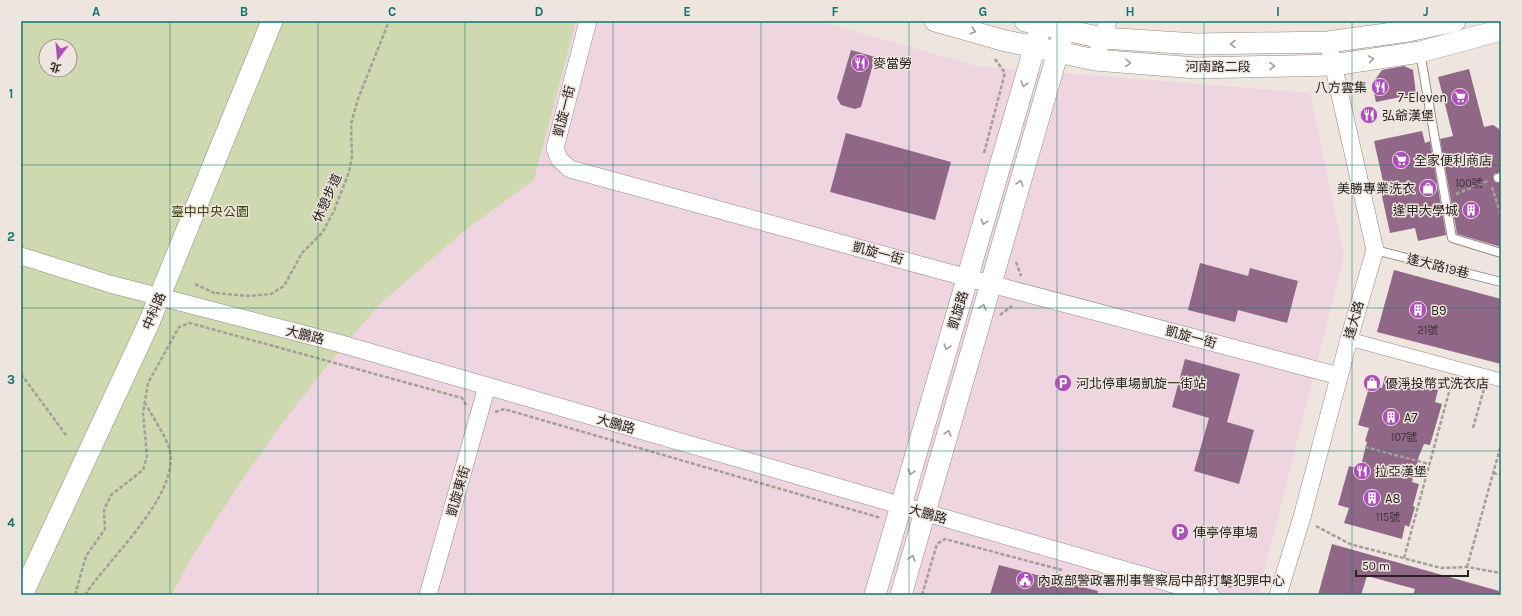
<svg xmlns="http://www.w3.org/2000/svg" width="1522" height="616" font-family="Karla,'Noto Sans TC',sans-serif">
<rect width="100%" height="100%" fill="#eee5de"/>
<path fill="#eed5df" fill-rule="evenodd" d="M21,21H818L977,66L1310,93L1344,256L1258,595H21ZM46,46H70V70H46Z"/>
<path fill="#cfd9b0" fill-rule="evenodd" d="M21,21H576L534,180L463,232L380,304L325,368L281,425L240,483L191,558L172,595H21ZM46,46H70V70H46Z"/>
<g fill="#916787">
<polygon points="851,50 875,57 861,107 855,109 841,105 837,98"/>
<polygon points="1404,66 1413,70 1416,94 1376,102 1372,84 1382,70"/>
<polygon points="1469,69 1484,127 1493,125 1499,129 1501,134 1501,172 1494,174 1493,177 1495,182 1501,183 1501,247 1457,234 1440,139 1453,136 1438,77"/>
<polygon points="1422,131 1425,143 1430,141 1446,235 1418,241 1415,228 1390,233 1380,187 1384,186 1374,141"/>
<polygon points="846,133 951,162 935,220 830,192"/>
<polygon points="1200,263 1248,276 1250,268 1298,281 1287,323 1238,310 1235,322 1188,310"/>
<polygon points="1394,270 1501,299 1501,364 1377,332"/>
<polygon points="1185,359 1240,374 1227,422 1254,430 1239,484 1194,471 1209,418 1172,407"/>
<polygon points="1385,376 1438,390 1435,402 1442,404 1430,445 1424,444 1419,456 1412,482 1419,484 1413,506 1415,507 1409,527 1405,525 1402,539 1344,523 1349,508 1338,505 1349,466 1360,469 1367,442 1365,441 1369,428 1358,425 1370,384 1382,388"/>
<polygon points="1332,544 1499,591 1499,595 1413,595 1415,589 1367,576 1361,595 1318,595"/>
<polygon points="999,565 1098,591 1097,595 990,595"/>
</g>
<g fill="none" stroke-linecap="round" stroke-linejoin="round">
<defs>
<g id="service">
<polyline points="1420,52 1452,238 1501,253"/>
<polyline points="1498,178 1501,177"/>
<polyline points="1375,250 1501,282"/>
</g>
<polyline id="pedestrian" points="1349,339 1501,380"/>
<g id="minor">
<polyline points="588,21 555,148 559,159 570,169 968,278 1339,376"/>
<polyline points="1095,60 1108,21"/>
<polyline points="21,256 110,284 338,343 1211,595"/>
<polyline points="428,595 487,386"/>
<polyline points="1278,595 1302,517 1349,339 1375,250 1328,42"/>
</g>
<g id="tertiary">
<polyline points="935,21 1002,40 1095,60 1196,68 1333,65 1420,52 1501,30"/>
<polyline points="1025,21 1102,38 1196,44 1328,42 1408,31 1455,21"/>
<polyline points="22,595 148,325 272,21"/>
<polyline points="875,595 1041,25"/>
<polyline points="901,595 1064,31"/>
</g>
</defs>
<use href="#service" stroke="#938a84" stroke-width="10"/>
<use href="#pedestrian" stroke="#938a84" stroke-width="14"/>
<use href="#minor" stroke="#938a84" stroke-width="18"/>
<use href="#tertiary" stroke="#938a84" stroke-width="22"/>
<g stroke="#a59e99" stroke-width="2.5" stroke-dasharray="4 2" stroke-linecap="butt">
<polyline points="984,153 1005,73 995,59"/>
<polyline points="1492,187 1501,216"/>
<polyline points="1456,194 1488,181"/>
<polyline points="1016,262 1021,276"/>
<polyline points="195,284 216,294"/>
<polyline points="216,293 248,296 271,294 284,286 302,253 322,233 334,211 349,172 352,157 351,124 358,99 389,21"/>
<polyline points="1000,315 1012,306"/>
<polyline points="21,374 66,435"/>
<polyline points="495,412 504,409 881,518"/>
<polyline points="1473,428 1484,389"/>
<polyline points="1365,447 1429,464"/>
<polyline points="1493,473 1501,475"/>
<polyline points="1316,526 1350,544 1441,568 1467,567 1501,573"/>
<polyline points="1404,558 1452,381"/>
<polyline points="1467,567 1501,445"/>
<polyline points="1222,584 1232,587"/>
<polyline points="75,595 86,556 105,529 104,510 111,495 143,470 147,456 143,413 148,383 179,327 190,323 462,398 466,405"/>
<path d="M85,595C108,559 178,497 170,452C169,441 151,414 145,403"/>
<polyline points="922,595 937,544 945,539 1062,570"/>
</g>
<use href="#service" stroke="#fff" stroke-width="8"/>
<use href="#pedestrian" stroke="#fff" stroke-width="13"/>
<use href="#minor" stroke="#fff" stroke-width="17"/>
<use href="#tertiary" stroke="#fff" stroke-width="21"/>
</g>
<defs><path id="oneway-chevron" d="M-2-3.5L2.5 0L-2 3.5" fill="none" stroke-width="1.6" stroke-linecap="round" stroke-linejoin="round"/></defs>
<g stroke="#9e9c9b">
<use href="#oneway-chevron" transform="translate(973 31) rotate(16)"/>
<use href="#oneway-chevron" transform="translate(1233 44) rotate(179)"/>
<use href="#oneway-chevron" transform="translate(1371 59) rotate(-9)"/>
<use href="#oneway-chevron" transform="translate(1128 63) rotate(4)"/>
<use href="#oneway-chevron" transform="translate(1272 66) rotate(-1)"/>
<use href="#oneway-chevron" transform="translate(1024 84) rotate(106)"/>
<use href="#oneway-chevron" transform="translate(1020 183) rotate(-74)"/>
<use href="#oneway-chevron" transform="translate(984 222) rotate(106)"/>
<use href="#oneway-chevron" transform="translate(983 307) rotate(-74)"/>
<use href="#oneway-chevron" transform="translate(947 347) rotate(106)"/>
<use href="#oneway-chevron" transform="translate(948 433) rotate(-74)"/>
<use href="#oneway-chevron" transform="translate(911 472) rotate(106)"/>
<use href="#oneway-chevron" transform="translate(912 558) rotate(-74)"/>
</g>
<path fill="none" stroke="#0f766e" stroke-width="1" stroke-opacity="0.55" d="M170,21V595M318,21V595M465,21V595M613,21V595M761,21V595M909,21V595M1057,21V595M1204,21V595M1352,21V595M21,165H1501M21,308H1501M21,451H1501"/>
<defs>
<symbol id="restaurant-disc" viewBox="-11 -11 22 22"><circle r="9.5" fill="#ac4fba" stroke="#eee5de"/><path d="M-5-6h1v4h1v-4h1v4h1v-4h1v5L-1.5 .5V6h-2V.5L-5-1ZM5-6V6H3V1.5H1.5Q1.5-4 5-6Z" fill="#fff"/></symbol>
<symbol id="supermarket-disc" viewBox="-11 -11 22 22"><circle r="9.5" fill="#ac4fba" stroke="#eee5de"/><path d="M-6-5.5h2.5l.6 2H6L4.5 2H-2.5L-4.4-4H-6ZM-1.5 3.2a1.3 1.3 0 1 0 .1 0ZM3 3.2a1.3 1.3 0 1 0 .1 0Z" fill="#fff"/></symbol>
<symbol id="shop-disc" viewBox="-11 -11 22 22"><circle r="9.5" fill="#ac4fba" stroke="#eee5de"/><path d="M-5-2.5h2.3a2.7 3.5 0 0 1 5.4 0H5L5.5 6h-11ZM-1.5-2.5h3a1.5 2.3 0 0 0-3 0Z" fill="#fff"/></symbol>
<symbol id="building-disc" viewBox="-11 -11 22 22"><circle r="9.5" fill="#ac4fba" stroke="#eee5de"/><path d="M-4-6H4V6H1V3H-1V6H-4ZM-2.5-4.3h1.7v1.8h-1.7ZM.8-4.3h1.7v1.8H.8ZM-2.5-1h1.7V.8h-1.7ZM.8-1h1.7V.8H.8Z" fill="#fff"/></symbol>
<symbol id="parking-disc" viewBox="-11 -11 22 22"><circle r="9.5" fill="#ac4fba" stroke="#eee5de"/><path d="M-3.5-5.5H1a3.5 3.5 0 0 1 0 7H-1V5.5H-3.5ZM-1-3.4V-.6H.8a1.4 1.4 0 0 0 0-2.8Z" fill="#fff"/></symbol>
<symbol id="civic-disc" viewBox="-11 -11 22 22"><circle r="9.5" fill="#ac4fba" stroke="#eee5de"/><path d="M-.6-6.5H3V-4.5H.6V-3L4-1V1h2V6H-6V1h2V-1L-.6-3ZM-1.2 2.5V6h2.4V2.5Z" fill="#fff"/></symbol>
</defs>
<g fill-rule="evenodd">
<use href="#restaurant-disc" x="850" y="53" width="20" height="20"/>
<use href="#restaurant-disc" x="1370" y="77" width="20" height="20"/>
<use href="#supermarket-disc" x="1450" y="87" width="20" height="20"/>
<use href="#restaurant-disc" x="1359" y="105" width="20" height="20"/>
<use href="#supermarket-disc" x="1391" y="150" width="20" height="20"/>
<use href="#shop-disc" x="1418" y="178" width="20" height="20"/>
<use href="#building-disc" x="1461" y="200" width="20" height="20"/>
<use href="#building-disc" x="1408" y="300" width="20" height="20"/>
<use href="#parking-disc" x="1053" y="373" width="20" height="20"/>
<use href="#shop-disc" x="1362" y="373" width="20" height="20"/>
<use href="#building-disc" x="1381" y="407" width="20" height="20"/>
<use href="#restaurant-disc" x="1352" y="461" width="20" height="20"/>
<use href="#building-disc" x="1362" y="488" width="20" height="20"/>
<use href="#parking-disc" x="1170" y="522" width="20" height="20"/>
<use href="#civic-disc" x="1015" y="570" width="20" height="20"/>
</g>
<g text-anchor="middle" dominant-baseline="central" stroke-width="3" stroke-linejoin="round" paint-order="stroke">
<g font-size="11" fill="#42343a">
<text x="1469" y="183">100號</text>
<text x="1428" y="330">21號</text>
<text x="1404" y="437">107號</text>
<text x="1388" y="517">115號</text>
</g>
<g font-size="13" fill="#272321" stroke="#eee5de" text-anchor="start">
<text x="873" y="63">麥當勞</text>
<text x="1367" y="87" text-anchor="end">八方雲集</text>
<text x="1447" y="97" text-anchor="end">7-Eleven</text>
<text x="1382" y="115">弘爺漢堡</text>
<text x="1414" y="160">全家便利商店</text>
<text x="1415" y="188" text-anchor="end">美勝專業洗衣</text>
<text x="1458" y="210" text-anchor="end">逢甲大學城</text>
<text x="1431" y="310">B9</text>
<text x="1076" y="383">河北停車場凱旋一街站</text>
<text x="1385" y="383">優淨投幣式洗衣店</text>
<text x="1404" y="417">A7</text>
<text x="1375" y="471">拉亞漢堡</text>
<text x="1385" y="498">A8</text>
<text x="1193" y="532">俥亭停車場</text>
<text x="1038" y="580">內政部警政署刑事警察局中部打擊犯罪中心</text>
</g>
<g font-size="13" fill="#272321" stroke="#eee5de">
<text x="1218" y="66">河南路二段</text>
<text transform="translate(564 111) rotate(-76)">凱旋一街</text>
<text transform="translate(327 198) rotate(-66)">休憩步道</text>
<text transform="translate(878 253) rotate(15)">凱旋一街</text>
<text transform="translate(1438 266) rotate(14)">逢大路19巷</text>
<text transform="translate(958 310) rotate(-73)">凱旋路</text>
<text transform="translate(154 311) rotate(-67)">中科路</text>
<text transform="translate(1354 320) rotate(-74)">逢大路</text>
<text transform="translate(305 335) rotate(14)">大鵬路</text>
<text transform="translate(1191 337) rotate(15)">凱旋一街</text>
<text transform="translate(616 424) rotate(16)">大鵬路</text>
<text transform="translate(458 491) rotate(-74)">凱旋東街</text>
<text transform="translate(928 514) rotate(16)">大鵬路</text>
</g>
<g font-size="13" fill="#3c460b" stroke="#eee5de">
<text x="210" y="211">臺中中央公園</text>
</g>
</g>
<rect width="1522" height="616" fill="none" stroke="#eee5de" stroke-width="44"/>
<g transform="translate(58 58) rotate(196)"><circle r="19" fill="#eee5de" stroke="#9e9792"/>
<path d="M0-3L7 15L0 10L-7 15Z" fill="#ac4fba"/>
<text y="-6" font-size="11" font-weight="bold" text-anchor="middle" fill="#272321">北</text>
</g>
<path d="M1356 570v6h112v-6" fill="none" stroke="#272321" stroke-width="2"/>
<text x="1362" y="570" font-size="12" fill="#272321" stroke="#eee5de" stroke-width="3" paint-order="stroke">50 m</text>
<rect x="22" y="22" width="1478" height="572" fill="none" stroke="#0f766e" stroke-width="1.5"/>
<g font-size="13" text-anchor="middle" font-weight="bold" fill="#0f766e">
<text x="96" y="16">A</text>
<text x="244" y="16">B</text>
<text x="392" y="16">C</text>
<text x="539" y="16">D</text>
<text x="687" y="16">E</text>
<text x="835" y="16">F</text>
<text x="983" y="16">G</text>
<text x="1130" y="16">H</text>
<text x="1278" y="16">I</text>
<text x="1426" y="16">J</text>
<text x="11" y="98">1</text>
<text x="11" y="241">2</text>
<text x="11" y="384">3</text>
<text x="11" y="527">4</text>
</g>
</svg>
